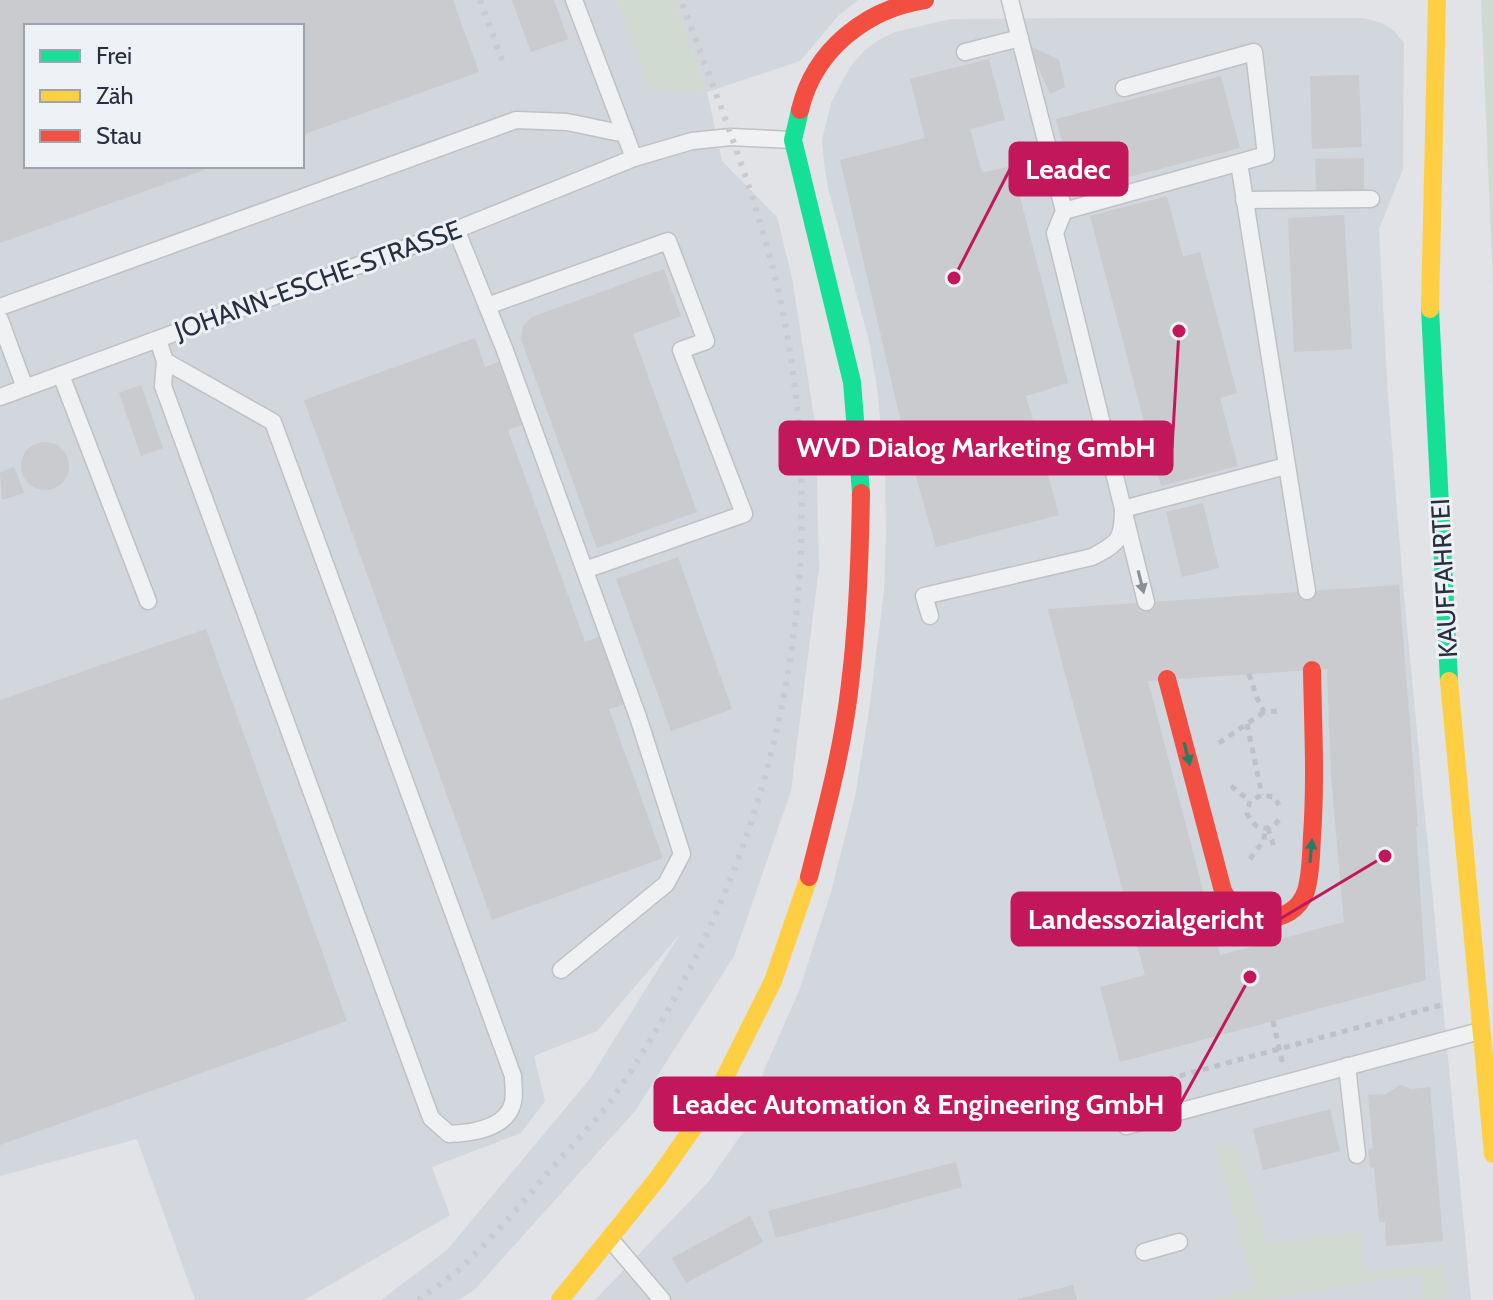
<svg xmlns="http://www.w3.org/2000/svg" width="1493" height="1300" font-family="Cabin,sans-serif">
<rect width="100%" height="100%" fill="#e1e3e6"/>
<g fill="#d2d6dd" fill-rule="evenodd">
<path d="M0,0H617L650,88L707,92L674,0H858L838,16L800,61L707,92L722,161L777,217L792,278L816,430L819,568L791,791L734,956L635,1111L475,1289L459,1300H381L447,1250L589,1080L680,934L597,1031L534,1056L545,1101L521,1133L432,1167L450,1215L304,1300H195L137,1139L0,1176ZM26,26H302V166H26Z"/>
<polygon points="1085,18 1363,18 1382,23 1393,30 1404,43 1403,169 1379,229 1388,395 1403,585 1471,1300 595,1300 709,1181 746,1128 765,1068 799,991 831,892 855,797 869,711 884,591 886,535 885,466 877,387 869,341 828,188 824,163 822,140 831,103 850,67 865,50 879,40 895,32 951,19"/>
</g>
<g fill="#d1dad1">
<polygon points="617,0 674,0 707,92 650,89"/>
<polygon points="1481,0 1493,0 1493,285"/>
<polygon points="1236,1143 1267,1243 1361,1232 1365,1272 1445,1264 1448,1300 1424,1300 1420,1274 1261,1300 1212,1300 1254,1289 1216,1147"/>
</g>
<g fill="#c9cbce" fill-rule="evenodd">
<polygon points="0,0 453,0 479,72 302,135 302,26 26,26 26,166 215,166 0,243"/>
<polygon points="512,0 554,0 568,39 531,52"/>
<polygon points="1028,45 1059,60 1065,87 1050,94"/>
<polygon points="989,59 1005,120 970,129 982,173 1012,166 1068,383 1026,396 1059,515 936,547 903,431 840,160 925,138 910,79"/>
<polygon points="1359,75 1362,147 1312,149 1310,76"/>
<polygon points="1221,76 1240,148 1075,191 1056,119"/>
<polygon points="1364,158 1364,191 1316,191 1315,159"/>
<polygon points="1167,196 1183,257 1200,252 1237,393 1220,398 1238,466 1161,486 1090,216"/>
<polygon points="1344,215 1352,349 1294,352 1288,218"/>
<polygon points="664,269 681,316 633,334 697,512 597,548 521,339 523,326 532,317"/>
<polygon points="475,338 485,367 504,360 527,423 508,430 585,642 603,635 628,703 609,709 663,858 492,920 304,400"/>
<polygon points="141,385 163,448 141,456 119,393"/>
<circle cx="45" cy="466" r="24"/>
<polygon points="14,467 24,493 2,500 0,472"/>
<polygon points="1203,503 1219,568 1182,577 1166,512"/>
<polygon points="678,557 732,709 671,731 616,579"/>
<path d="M1399,585L1418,827H1416L1426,980L1120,1062L1100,987L1145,975L1048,609ZM1327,669L1331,777L1344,922L1220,955L1148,681Z"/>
<polygon points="206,629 347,1021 0,1145 0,700"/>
<polygon points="1400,1085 1412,1089 1430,1087 1443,1241 1386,1246 1385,1222 1379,1222 1374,1168 1370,1167 1368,1150 1373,1148 1368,1095 1386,1094"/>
<polygon points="1330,1109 1340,1151 1263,1170 1253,1129"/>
<polygon points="956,1162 962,1187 776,1238 768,1211"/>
<polygon points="750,1216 763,1242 686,1283 672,1258"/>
<polygon points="1073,1285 1077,1300 1018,1300 1018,1299"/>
</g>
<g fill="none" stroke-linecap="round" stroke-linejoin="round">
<defs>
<g id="lane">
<polyline points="574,0 634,158"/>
<polyline points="965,52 1020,38"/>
<polyline points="1239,163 1307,591"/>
<polyline points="1244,200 1371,199"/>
<polyline points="1064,211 1266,155 1254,52 1124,88"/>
<polyline points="456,229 504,348 638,717 682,854 666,884 561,970"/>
<polyline points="487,306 668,241 706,341 681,350 744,514 585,570"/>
<polyline points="0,307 516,120 567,122 625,134"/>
<polyline points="0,320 25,388"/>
<path d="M158,340L165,361L163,386L431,1118L449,1134C472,1133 507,1129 513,1102C515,1094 513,1084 513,1076L273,422L165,361"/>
<polyline points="61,375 148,601"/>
<polyline points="0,397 463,227 634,158 692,141 731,137 792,140"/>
<polyline points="1146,602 1123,509 1286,466"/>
<path d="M930,616L924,596L1092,557C1119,543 1123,539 1123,509L1055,233L1064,211L1010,0"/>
<polyline points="1347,1066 1357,1155"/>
<polyline points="718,1097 782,1099 831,1088"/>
<polyline points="1126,1126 1480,1031"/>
<polyline points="611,1240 662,1300"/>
<polyline points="1144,1252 1179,1242"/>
</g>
</defs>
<use href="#lane" stroke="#bfc1c4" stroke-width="19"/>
<g stroke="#c0c1c6" stroke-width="5" stroke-dasharray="6 6" stroke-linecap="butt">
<polyline points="1249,674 1257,698 1264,712 1280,711"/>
<polyline points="1247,724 1262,795"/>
<polyline points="1219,743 1264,712"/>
<polyline points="1231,786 1250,801"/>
<path d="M1279,820C1267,834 1253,829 1247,813L1250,801L1262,795L1274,797L1279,805"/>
<polyline points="1268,828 1275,850"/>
<polyline points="1250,859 1264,840 1265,829"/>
<polyline points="1273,1021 1283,1065"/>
<polyline points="1087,1101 1445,1004"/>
</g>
<use href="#lane" stroke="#f0f1f3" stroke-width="16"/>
<g stroke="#16e098" stroke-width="18">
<polyline points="800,110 793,140 852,382 861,493"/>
<polyline points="1430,309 1449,681"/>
</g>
<g stroke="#ffcf43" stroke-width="18">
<polyline points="1430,309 1437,0"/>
<polyline points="1449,681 1493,1154"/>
<polyline points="560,1300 658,1178 715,1097 773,981 809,877"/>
</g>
<g stroke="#f24e42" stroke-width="18">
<path d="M800,110C814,50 866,9 925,0"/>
<path d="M1167,679L1223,891C1240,923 1292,930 1306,891C1311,874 1311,855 1312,836C1316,781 1313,725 1312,670"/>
<path d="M809,877C825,814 843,749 850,684C858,620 860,557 861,493"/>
</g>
<g stroke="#c9cbce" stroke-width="6" stroke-dasharray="4 8" stroke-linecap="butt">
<polyline points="480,0 503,63"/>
<path d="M418,1300C433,1289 450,1278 464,1265C495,1235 524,1201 551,1169C573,1144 599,1119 617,1092C766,873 829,620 791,358C773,234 724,117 681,0"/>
</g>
</g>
<defs><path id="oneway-solid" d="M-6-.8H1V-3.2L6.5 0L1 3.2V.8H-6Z" transform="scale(2)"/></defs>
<use fill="#8c909a" href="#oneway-solid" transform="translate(1141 582) rotate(76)"/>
<g fill="#1f7f68">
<use href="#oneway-solid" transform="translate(1187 754) rotate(75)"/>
<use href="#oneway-solid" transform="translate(1311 851) rotate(-85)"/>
</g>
<g text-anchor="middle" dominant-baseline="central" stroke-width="6" stroke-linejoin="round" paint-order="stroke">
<g font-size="26" fill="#273040" stroke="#eef1f6">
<text transform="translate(318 280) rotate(-20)">JOHANN-ESCHE-STRASSE</text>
<text transform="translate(1444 578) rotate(-93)">KAUFFAHRTEI</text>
</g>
</g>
<path fill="none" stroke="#c2185b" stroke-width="3" d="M954 278L1010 169M1179 331L1172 448M1385 856L1280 919M1250 977L1180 1104"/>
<g fill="#c2185b" stroke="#eef1f6" stroke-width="3">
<circle cx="954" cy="278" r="8"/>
<circle cx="1179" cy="331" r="8"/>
<circle cx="1385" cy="856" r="8"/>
<circle cx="1250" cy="977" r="8"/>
</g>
<g fill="#c2185b" stroke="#c2185b" stroke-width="3">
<rect x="1010" y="143" width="117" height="52" rx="8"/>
<rect x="780" y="422" width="392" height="52" rx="8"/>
<rect x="1012" y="893" width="268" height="52" rx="8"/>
<rect x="655" y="1078" width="525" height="52" rx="8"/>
</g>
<g font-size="28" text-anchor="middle" font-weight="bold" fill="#fff">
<text x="1068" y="179">Leadec</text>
<text x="976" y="457">WVD Dialog Marketing GmbH</text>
<text x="1146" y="929">Landessozialgericht</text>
<text x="918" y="1114">Leadec Automation &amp; Engineering GmbH</text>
</g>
<rect x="24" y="24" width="280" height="144" fill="#eef1f6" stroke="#9ea4ad" stroke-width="2"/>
<rect x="40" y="50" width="40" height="12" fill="#16e098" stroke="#9ea4ad" stroke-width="2"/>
<text x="96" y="64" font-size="24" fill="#273040">Frei</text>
<rect x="40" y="90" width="40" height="12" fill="#ffcf43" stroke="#9ea4ad" stroke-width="2"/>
<text x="96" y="104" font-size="24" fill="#273040">Zäh</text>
<rect x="40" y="130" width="40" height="12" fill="#f24e42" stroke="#9ea4ad" stroke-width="2"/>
<text x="96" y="144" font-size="24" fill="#273040">Stau</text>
</svg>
